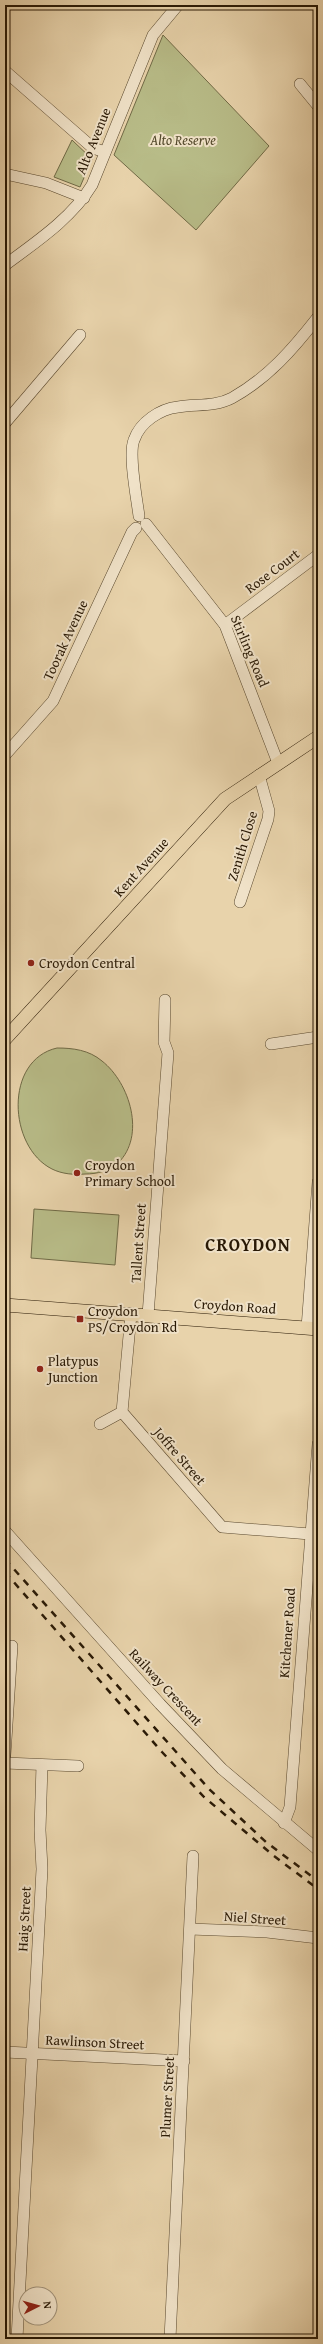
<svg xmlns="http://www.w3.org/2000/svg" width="323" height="2344" font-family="'Gentium Book Plus',serif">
<rect width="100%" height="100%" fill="#e8d3ab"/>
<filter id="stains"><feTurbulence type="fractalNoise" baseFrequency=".005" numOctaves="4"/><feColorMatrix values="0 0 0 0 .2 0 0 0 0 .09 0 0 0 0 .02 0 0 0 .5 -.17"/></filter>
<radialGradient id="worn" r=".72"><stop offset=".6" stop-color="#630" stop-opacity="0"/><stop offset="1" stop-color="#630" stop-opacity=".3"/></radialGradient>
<g fill="#b8bc88" stroke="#706a46">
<polygon points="163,35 269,146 196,230 114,155"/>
<polygon points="72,140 92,159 80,187 54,177"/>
<path d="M57,1048C73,1048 89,1050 102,1061C130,1083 146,1136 118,1163C109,1171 97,1174 85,1174C74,1175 62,1174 52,1169C8,1147 4,1060 57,1048Z"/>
<polygon points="34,1209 119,1215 115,1265 31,1258"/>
</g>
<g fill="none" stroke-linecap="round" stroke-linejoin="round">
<defs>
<g id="minor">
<polyline points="5,71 93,148 105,152"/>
<polyline points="300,84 318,106"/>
<polyline points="5,174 46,183 84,198"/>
<path d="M5,265C36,242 72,218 92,185L153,35L178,5"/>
<polyline points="5,423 80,335"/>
<path d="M139,516C137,500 128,454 134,440C140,422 160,409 178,407C196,404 215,407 232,398C268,378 293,349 318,317"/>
<polyline points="146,524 225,625 278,763"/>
<polyline points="225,625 318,555"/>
<polyline points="5,755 53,701 132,532 136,528"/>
<polyline points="240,902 268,819 269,811 259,775"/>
<polyline points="271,1044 318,1037"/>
<polyline points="131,1314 122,1412 222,1527 310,1534"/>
<polyline points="148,1315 168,1053 164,1042 165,1000"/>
<polyline points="307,1328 318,1182"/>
<polyline points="100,1424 122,1412"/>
<polyline points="5,1531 160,1704 222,1769 318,1850"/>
<polyline points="5,1755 12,1646"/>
<polyline points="5,1763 78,1766"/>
<polyline points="284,1823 290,1807 318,1444"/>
<polyline points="190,1929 267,1932 318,1938"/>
<polyline points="5,2052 184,2061"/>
<polyline points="17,2339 42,1869 40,1830 42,1765"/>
<polyline points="170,2339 193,1856"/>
</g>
<g id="major">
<polyline points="5,1039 225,799 318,737"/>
<polyline points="5,1305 318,1329"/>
</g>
</defs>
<use href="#minor" stroke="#59482e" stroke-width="12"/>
<use href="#major" stroke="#291905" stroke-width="14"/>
<use href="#minor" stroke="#f0e2c8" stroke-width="11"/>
<use href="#major" stroke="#e8d3ab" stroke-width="13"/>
<g stroke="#291905" stroke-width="2.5" stroke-dasharray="7 7" stroke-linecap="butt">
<polyline points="5,1559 209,1789 266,1842 318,1881"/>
<polyline points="5,1572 162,1752 204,1797 274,1856 318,1889"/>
</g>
</g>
<g fill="#8f2418" stroke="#f0e2c8" stroke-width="1.5">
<circle cx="31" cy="963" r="4"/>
<circle cx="77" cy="1173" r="4"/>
<rect x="76" y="1315" width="8" height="8" rx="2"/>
<circle cx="40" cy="1369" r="4"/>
</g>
<g text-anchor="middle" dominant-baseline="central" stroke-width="4" stroke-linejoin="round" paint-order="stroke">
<g font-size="14" font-style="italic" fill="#544a2c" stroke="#f0e2c8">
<text x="183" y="140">Alto Reserve</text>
</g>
<g font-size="14" fill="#291905" stroke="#f0e2c8">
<text transform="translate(93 141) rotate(-68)">Alto Avenue</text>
<text transform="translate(272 571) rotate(-37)">Rose Court</text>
<text transform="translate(65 640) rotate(-65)">Toorak Avenue</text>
<text transform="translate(250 651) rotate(67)">Stirling Road</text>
<text transform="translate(242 846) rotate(-73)">Zenith Close</text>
<text transform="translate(141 867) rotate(-48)">Kent Avenue</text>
<text transform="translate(138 1243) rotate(-86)">Tallent Street</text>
<text transform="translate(235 1306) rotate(4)">Croydon Road</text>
<text transform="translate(180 1456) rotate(49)">Joffre Street</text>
<text transform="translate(287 1633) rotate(-86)">Kitchener Road</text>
<text transform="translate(166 1687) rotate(47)">Railway Crescent</text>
<text transform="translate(255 1918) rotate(4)">Niel Street</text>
<text transform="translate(24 1919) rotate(-87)">Haig Street</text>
<text transform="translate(95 2042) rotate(3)">Rawlinson Street</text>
<text transform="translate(167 2097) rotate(-87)">Plumer Street</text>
</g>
<g font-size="14" fill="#291905" stroke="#f0e2c8" text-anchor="start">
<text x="39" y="963">Croydon Central</text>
<text x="85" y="1165">Croydon<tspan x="85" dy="16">Primary School</tspan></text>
<text x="88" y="1311">Croydon<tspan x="88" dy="16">PS/Croydon Rd</tspan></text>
<text x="48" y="1361">Platypus<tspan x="48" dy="16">Junction</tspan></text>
</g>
<g font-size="18" font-weight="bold" letter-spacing="1" fill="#291905" stroke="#f0e2c8">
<text x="248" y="1244">CROYDON</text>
</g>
</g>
<rect width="323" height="2344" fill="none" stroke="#e8d3ab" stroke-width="20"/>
<rect x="6" y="6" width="311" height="2332" fill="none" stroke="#291905" stroke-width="2"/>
<rect x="10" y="10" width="303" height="2324" fill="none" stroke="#291905"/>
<g transform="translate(38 2306) rotate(84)"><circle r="19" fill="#f0e2c8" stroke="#a0927a"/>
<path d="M0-3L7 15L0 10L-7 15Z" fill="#8f2418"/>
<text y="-6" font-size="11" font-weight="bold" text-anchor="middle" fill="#291905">N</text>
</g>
<rect width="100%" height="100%" filter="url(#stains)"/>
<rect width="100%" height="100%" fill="url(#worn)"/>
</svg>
